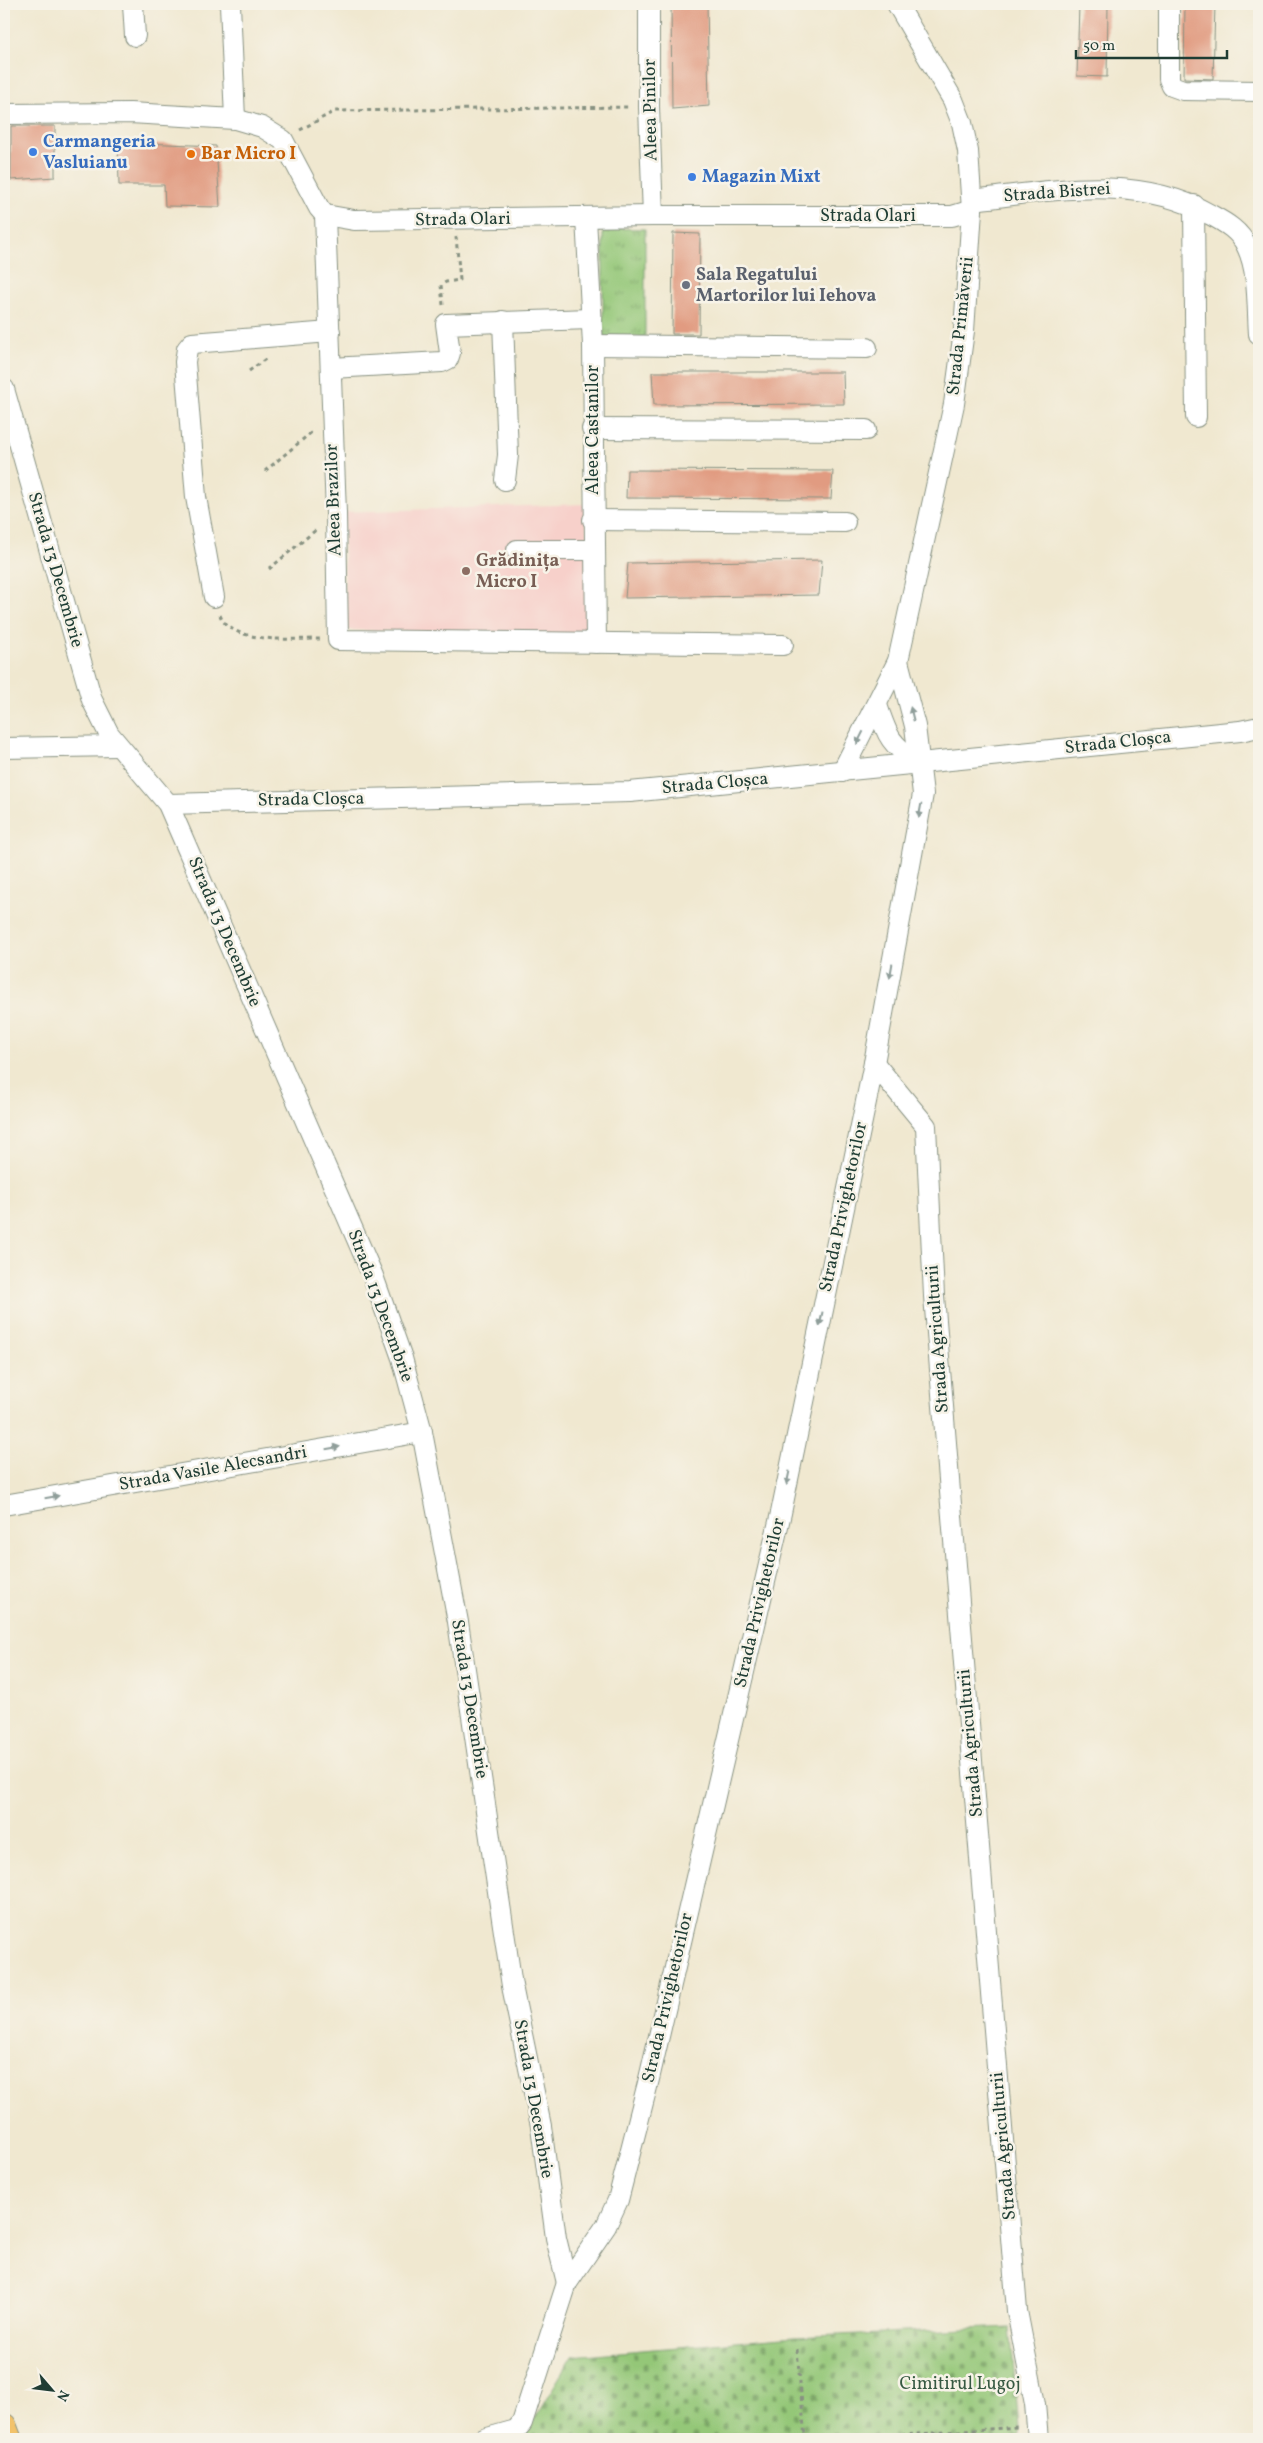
<svg xmlns="http://www.w3.org/2000/svg" width="1263" height="2443" font-family="Vollkorn,serif">
<defs>
<pattern id="grass-tufts" width="24" height="20" patternUnits="userSpaceOnUse" patternTransform="scale(1.25)"><rect width="24" height="20" fill="#94c778"/><path d="M3 7l-1-3M5 7V3M7 7l1-3M15 17l-1-3M17 17v-4M19 17l1-3" fill="none" stroke="#78a363"/></pattern>
<pattern id="cemetery-stones" width="16" height="16" patternUnits="userSpaceOnUse" patternTransform="scale(1.25)"><rect width="16" height="16" fill="#94c778"/><path d="M2 7V4a2 2 0 0 1 4 0v3zM10 15v-3a2 2 0 0 1 4 0v3z" fill="#78a363"/></pattern>
</defs>
<rect width="100%" height="100%" fill="#f7f3e8"/>
<filter id="ink" filterUnits="userSpaceOnUse"><feTurbulence type="fractalNoise" baseFrequency=".02" numOctaves="2"/><feDisplacementMap in="SourceGraphic" scale="10" xChannelSelector="R" yChannelSelector="G"/><feConvolveMatrix kernelMatrix="1 2 1 2 8 2 1 2 1" color-interpolation-filters="sRGB"/></filter>
<filter id="wash" filterUnits="userSpaceOnUse"><feTurbulence type="fractalNoise" baseFrequency=".0096" numOctaves="4" result="noise"/><feDisplacementMap in="SourceGraphic" scale="20" xChannelSelector="R" yChannelSelector="G"/><feGaussianBlur stdDeviation="1.12" result="paint"/><feColorMatrix in="noise" values="0 0 0 0 0 0 0 0 0 0 0 0 0 0 0 0 0 1.4 0 .05"/><feComposite in="paint" operator="in"/></filter>
<g filter="url(#wash)">
<rect width="100%" height="100%" fill="#f0e8d0"/>
<polygon fill="#f7d0ca" points="586,504 589,635 346,630 343,512"/>
<polygon fill="url(#grass-tufts)" stroke="#5a8256" points="603,228 645,229 645,337 603,337"/>
<polygon fill="url(#cemetery-stones)" stroke="#5a8256" points="1010,2327 1020,2439 517,2439 523,2438 572,2356 795,2337"/>
<g id="blocks">
<g fill="#e19b81">
<polygon points="671,4 707,4 709,106 672,109"/>
<polygon points="1079,4 1108,4 1107,77 1077,76"/>
<polygon points="1185,4 1215,4 1213,79 1184,78"/>
<polygon points="11,126 55,126 55,177 11,180"/>
<polygon points="118,142 216,146 220,207 165,206 164,185 119,185"/>
<polygon points="673,233 700,234 699,334 672,334"/>
<polygon points="652,372 843,372 844,404 654,405"/>
<polygon points="627,470 833,471 831,499 626,498"/>
<polygon points="822,560 819,595 625,598 628,563"/>
</g>
</g>
</g>
<g filter="url(#ink)">
<use href="#blocks" fill-opacity="0" stroke="#889282" stroke-width="1"/>
<g fill="none" stroke-linecap="round" stroke-linejoin="round">
<defs>
<g id="minor">
<polyline points="133,4 135,36"/>
<polyline points="230,4 235,119"/>
<polyline points="649,4 649,107 653,216"/>
<polyline points="1169,4 1169,79 1172,86 1183,90 1259,91"/>
<polyline points="4,114 130,113 235,119 262,127 283,140 319,208 325,215 354,220 653,216 952,216 972,210"/>
<path d="M972,200C1051,191 1138,173 1211,215C1226,223 1240,231 1247,247C1259,272 1257,307 1259,334"/>
<polyline points="1194,205 1196,417"/>
<polyline points="325,215 336,513 338,640 783,645"/>
<polyline points="586,218 593,345 596,643"/>
<polyline points="503,321 508,455 505,480"/>
<polyline points="593,345 867,348"/>
<polyline points="331,368 442,362 448,359 450,353 446,324 590,319"/>
<polyline points="4,389 92,700 109,734 168,804 373,1276 402,1358 422,1432 458,1622 512,1986 541,2126 556,2238 567,2283"/>
<polyline points="592,429 866,430"/>
<polyline points="593,520 845,522"/>
<polyline points="517,550 593,550"/>
<polyline points="214,597 196,497 185,362 187,349 192,343 330,332"/>
<path d="M877,705C888,737 889,743 918,763"/>
<polyline points="4,748 118,746"/>
<polyline points="842,772 898,661 954,404 964,331 972,210 968,151 962,123 953,100 897,4"/>
<polyline points="168,804 630,792 1240,731 1259,727"/>
<polyline points="874,1063 926,1126 934,1296 1017,2311 1035,2404 1038,2439"/>
<polyline points="4,1505 422,1432"/>
<polyline points="484,2439 516,2430 522,2423 567,2283 606,2226 618,2200 649,2079 781,1513 874,1063 923,794 915,726 898,661"/>
</g>
<polyline id="major" points="4,2426 9,2439"/>
</defs>
<use href="#minor" stroke="#889282" stroke-width="22"/>
<use href="#major" stroke="#889282" stroke-width="27"/>
<g stroke="#889282" stroke-width="3" stroke-dasharray="4 4" stroke-linecap="butt">
<polyline points="300,130 335,111 629,107"/>
<polyline points="443,305 441,285 446,282 460,280 456,237"/>
<polyline points="249,371 267,358"/>
<polyline points="265,471 313,431"/>
<polyline points="269,569 317,529"/>
<path d="M220,615C230,644 293,639 320,639"/>
<polyline points="797,2349 805,2439"/>
<polyline points="845,2439 1018,2427"/>
</g>
<use href="#minor" stroke="#fff" stroke-width="20"/>
<use href="#major" stroke="#f2c26a" stroke-width="25"/>
</g>
<defs><path id="oneway-solid" d="M-6-.8H1V-3.2L6.5 0L1 3.2V.8H-6Z" transform="scale(1.25)"/></defs>
<g fill="#8f9e9a">
<use href="#oneway-solid" transform="translate(912 714) rotate(-104)"/>
<use href="#oneway-solid" transform="translate(860 738) rotate(117)"/>
<use href="#oneway-solid" transform="translate(920 811) rotate(100)"/>
<use href="#oneway-solid" transform="translate(891 971) rotate(100)"/>
<use href="#oneway-solid" transform="translate(821 1319) rotate(102)"/>
<use href="#oneway-solid" transform="translate(333 1448) rotate(-10)"/>
<use href="#oneway-solid" transform="translate(788 1478) rotate(102)"/>
<use href="#oneway-solid" transform="translate(52 1497) rotate(-10)"/>
</g>
</g>
<g fill="#3f7fe0" stroke="#f7f3e8" stroke-width="2">
<circle cx="33" cy="152" r="5"/>
<circle cx="692" cy="177" r="5"/>
</g>
<circle fill="#e8710a" stroke="#f7f3e8" stroke-width="2" cx="191" cy="154" r="5"/>
<circle fill="#6b7280" stroke="#f7f3e8" stroke-width="2" cx="686" cy="285" r="5"/>
<circle fill="#8d6e63" stroke="#f7f3e8" stroke-width="2" cx="466" cy="571" r="5"/>
<g text-anchor="middle" dominant-baseline="central" stroke-width="5" stroke-linejoin="round" paint-order="stroke">
<g font-size="18" fill="#1f3d34" stroke="#f7f3e8">
<text transform="translate(651 110) rotate(-91)">Aleea Pinilor</text>
<text transform="translate(1057 193) rotate(-4)">Strada Bistrei</text>
<text x="868" y="216">Strada Olari</text>
<text transform="translate(463 220) rotate(-1)">Strada Olari</text>
<text transform="translate(961 326) rotate(-84)">Strada Primăverii</text>
<text transform="translate(593 430) rotate(-90)">Aleea Castanilor</text>
<text transform="translate(334 500) rotate(-92)">Aleea Brazilor</text>
<text transform="translate(55 570) rotate(74)">Strada 13 Decembrie</text>
<text transform="translate(1118 743) rotate(-6)">Strada Cloșca</text>
<text transform="translate(715 784) rotate(-5)">Strada Cloșca</text>
<text transform="translate(311 800) rotate(-1)">Strada Cloșca</text>
<text transform="translate(224 932) rotate(67)">Strada 13 Decembrie</text>
<text transform="translate(844 1207) rotate(-78)">Strada Privighetorilor</text>
<text transform="translate(380 1306) rotate(70)">Strada 13 Decembrie</text>
<text transform="translate(938 1339) rotate(-94)">Strada Agriculturii</text>
<text transform="translate(213 1469) rotate(-10)">Strada Vasile Alecsandri</text>
<text transform="translate(760 1603) rotate(-77)">Strada Privighetorilor</text>
<text transform="translate(469 1699) rotate(81)">Strada 13 Decembrie</text>
<text transform="translate(971 1743) rotate(-95)">Strada Agriculturii</text>
<text transform="translate(668 1998) rotate(-77)">Strada Privighetorilor</text>
<text transform="translate(533 2099) rotate(80)">Strada 13 Decembrie</text>
<text transform="translate(1004 2146) rotate(-95)">Strada Agriculturii</text>
</g>
<g font-size="18" font-weight="bold" fill="#366cbe" stroke="#f7f3e8" text-anchor="start">
<text x="43" y="142">Carmangeria<tspan x="43" dy="21">Vasluianu</tspan></text>
<text x="702" y="177">Magazin Mixt</text>
</g>
<g font-size="18" font-weight="bold" fill="#c56008" stroke="#f7f3e8" text-anchor="start">
<text x="201" y="154">Bar Micro I</text>
</g>
<g font-size="18" font-weight="bold" fill="#5b616d" stroke="#f7f3e8" text-anchor="start">
<text x="696" y="275">Sala Regatului<tspan x="696" dy="21">Martorilor lui Iehova</tspan></text>
</g>
<g font-size="18" font-weight="bold" fill="#785e54" stroke="#f7f3e8" text-anchor="start">
<text x="476" y="561">Grădinița<tspan x="476" dy="21">Micro I</tspan></text>
</g>
<g font-size="18" fill="#365942" stroke="#f7f3e8">
<text x="960" y="2384">Cimitirul Lugoj</text>
</g>
</g>
<rect width="1263" height="2443" fill="none" stroke="#f7f3e8" stroke-width="20"/>
<g transform="translate(52 2390) rotate(118)" stroke="#f7f3e8" stroke-width="4" paint-order="stroke">
<path d="M0-4L9 19L0 12L-9 19Z" fill="#1f3d34"/>
<text y="-8" font-size="14" font-weight="bold" text-anchor="middle" fill="#1f3d34">N</text>
</g>
<path d="M1076 50v8h151v-8" fill="none" stroke="#1f3d34" stroke-width="2.5"/>
<text x="1083" y="50" font-size="15" fill="#1f3d34" stroke="#f7f3e8" stroke-width="4" paint-order="stroke">50 m</text>
</svg>
